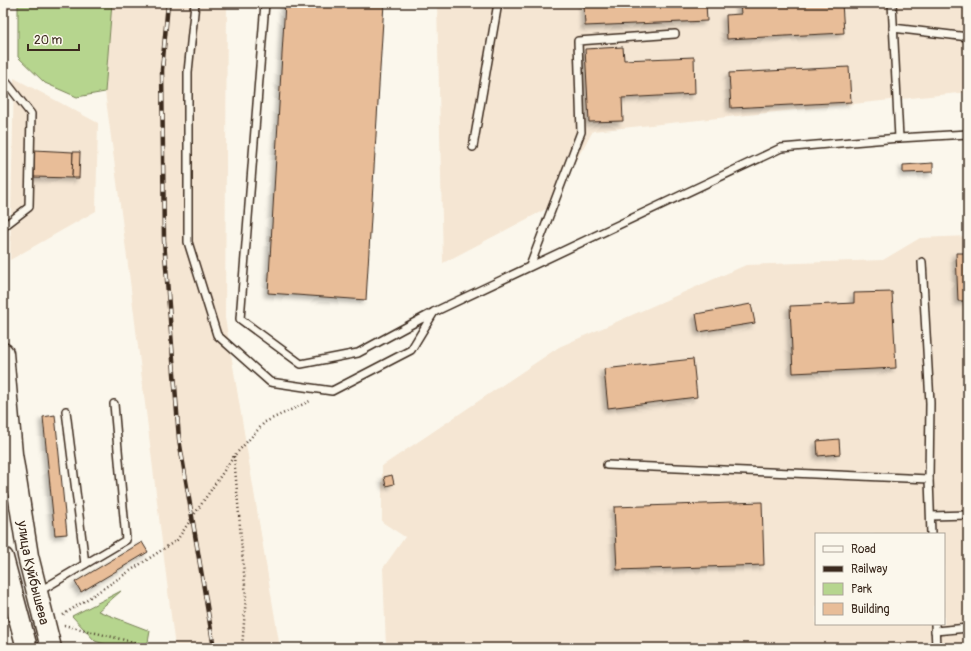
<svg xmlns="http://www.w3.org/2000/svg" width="971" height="651" font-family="Pangolin,sans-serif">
<defs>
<filter id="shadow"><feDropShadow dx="-3.5" dy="3.5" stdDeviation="2" flood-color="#0004"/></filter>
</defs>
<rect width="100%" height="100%" fill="#fbf7ec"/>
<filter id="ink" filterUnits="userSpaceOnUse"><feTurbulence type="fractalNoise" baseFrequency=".025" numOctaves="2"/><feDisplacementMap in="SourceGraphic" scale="8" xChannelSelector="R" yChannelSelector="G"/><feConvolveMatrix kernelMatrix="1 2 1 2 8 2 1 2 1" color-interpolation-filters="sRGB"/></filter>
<g filter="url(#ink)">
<g fill="#f5e6d3" fill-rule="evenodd">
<polygon points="112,3 227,3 225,318 280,648 175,648 128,265 105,92"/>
<polygon points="437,3 968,3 968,92 593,131 548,208 443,263"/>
<polygon points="14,78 98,123 96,211 10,260"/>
<path d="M968,236V648H386L383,568L405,537L382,522V466L559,347L746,265L883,260L920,238ZM816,534H944V624H816Z"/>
</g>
<g fill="#b6d58e" stroke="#788056">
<polygon points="18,3 112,3 105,92 77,97 45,83 18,57"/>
<polygon points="121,591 98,611 150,631 147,648 117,648 95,641 72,616"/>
</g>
<g fill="#e8bd98" stroke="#3b2a1e" filter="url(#shadow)">
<polygon points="285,3 384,3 366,300 268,293"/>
<polygon points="584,3 706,3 707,21 585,26"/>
<polygon points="740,3 842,3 844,33 727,39 726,15 741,14"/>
<polygon points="623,47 624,60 694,57 695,94 622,98 623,121 589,122 585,49"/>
<polygon points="849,67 851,102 731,108 729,73"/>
<polygon points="34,150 73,152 72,178 34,177"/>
<polygon points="73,152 80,152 79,178 72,178"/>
<polygon points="933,163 933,172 903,173 903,165"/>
<polygon points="956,253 968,253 968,301 958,301"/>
<polygon points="892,292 896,368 793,373 790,306 854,303 854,293"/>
<polygon points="751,304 755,323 699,332 696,314"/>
<polygon points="693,359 697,397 608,408 604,369"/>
<polygon points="55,415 67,534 55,535 43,417"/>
<polygon points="839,439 840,454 818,456 817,441"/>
<polygon points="392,475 394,484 386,486 384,477"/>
<polygon points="762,502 764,565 617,570 614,507"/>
<polygon points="142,542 148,552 81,592 75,582"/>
</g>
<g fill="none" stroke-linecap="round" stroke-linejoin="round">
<defs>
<g id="service">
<polyline points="195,3 188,72 188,242 217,335 270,382 332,391 411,350 434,312"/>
<polyline points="265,3 240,319 301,364 358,353 434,312 781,148 899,138 968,134"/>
<polyline points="892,3 899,138"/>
<polyline points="893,28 968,37"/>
<polyline points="3,78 31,114 29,207 3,227"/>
<polyline points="473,147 498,3"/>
<polyline points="922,262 930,403 929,479 931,534"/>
<polyline points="530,266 581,132 578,41 675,34"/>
<polyline points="66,411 85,564"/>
<polyline points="607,465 929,479"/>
<polyline points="931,516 968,515"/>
<polyline points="38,592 126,540 114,404"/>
<polyline points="935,624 936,648"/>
<polyline points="935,631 968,628"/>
</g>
<g id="secondary">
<path id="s1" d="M3,353L12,454L28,556L51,648"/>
<polyline points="3,558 27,648"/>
</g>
</defs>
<use href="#service" stroke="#3b2a1e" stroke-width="10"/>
<use href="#secondary" stroke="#3b2a1e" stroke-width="23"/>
<g stroke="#3b2a1e" stroke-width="2.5" stroke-dasharray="1 3" stroke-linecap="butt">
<polyline points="234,456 246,597 242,648"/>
<polyline points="63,615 177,540 234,456 265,422 310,401"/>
<polyline points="64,625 157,648"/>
</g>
<use href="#service" stroke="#fbf7ec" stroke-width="7"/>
<use href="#secondary" stroke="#fbf7ec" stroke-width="20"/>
<defs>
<polyline id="rail" points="168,3 162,70 164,240 179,439 214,648"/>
</defs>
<use href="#rail" stroke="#3b2a1e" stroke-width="4.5"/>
<use href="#rail" stroke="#fbf7ec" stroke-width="3" stroke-dasharray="9" stroke-linecap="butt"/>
</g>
</g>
<g text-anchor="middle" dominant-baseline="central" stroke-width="3" stroke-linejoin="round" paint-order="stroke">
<g font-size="14" fill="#3b2a1e" stroke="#fbf7ec">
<text stroke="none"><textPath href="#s1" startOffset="222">улица Куйбышева</textPath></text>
</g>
</g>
<rect width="971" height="651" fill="none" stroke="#fbf7ec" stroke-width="16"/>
<rect x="8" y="8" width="955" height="635" fill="none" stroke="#3b2a1e" stroke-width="1.5" filter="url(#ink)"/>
<rect x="815" y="533" width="130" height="92" fill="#fbf7ec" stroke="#aea59a"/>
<rect x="823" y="546" width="20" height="6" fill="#fbf7ec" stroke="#aea59a"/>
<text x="851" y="553" font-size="12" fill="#3b2a1e">Road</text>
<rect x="823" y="566" width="20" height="6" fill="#3b2a1e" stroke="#aea59a"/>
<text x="851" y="573" font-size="12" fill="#3b2a1e">Railway</text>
<rect x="823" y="583" width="20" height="12" fill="#b6d58e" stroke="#aea59a"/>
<text x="851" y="593" font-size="12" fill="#3b2a1e">Park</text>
<rect x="823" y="603" width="20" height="12" fill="#e8bd98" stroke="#aea59a"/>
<text x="851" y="613" font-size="12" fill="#3b2a1e">Building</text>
<path d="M28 44v6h51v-6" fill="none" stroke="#3b2a1e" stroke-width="2"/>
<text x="34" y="44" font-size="12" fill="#3b2a1e" stroke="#fbf7ec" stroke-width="3" paint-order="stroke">20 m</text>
</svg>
